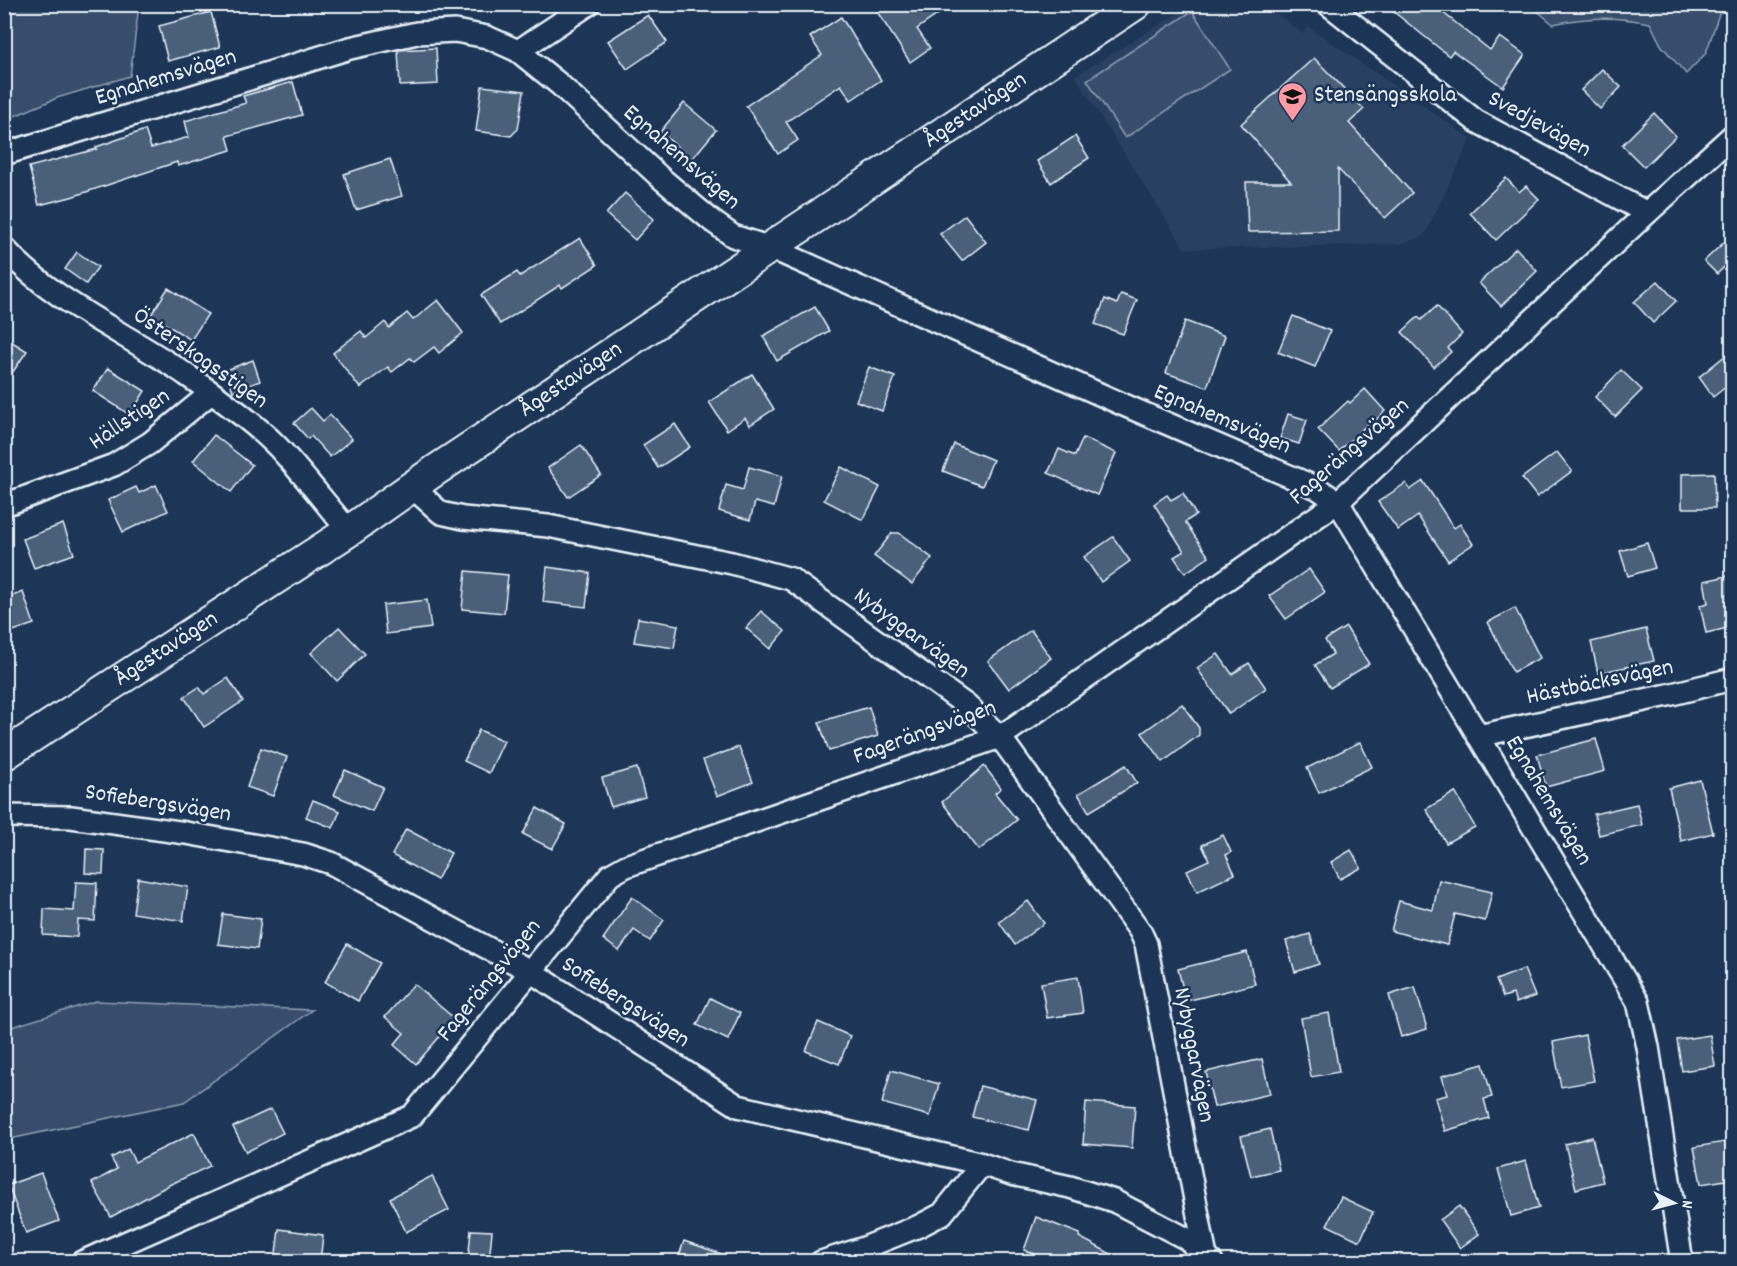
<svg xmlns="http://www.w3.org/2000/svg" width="1737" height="1266" font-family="Dekko,sans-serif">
<rect width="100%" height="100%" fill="#1d3557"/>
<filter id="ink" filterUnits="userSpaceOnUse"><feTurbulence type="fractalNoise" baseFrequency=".0167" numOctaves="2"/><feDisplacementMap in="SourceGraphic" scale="12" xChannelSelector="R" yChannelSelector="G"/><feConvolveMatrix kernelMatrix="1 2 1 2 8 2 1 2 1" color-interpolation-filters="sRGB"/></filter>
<g filter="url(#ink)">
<polygon fill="#2a4162" points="1192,5 1266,5 1303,34 1309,27 1471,139 1424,236 1401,244 1185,249 1075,76"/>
<g fill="#374d6c" stroke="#909fb2" stroke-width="1.5">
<polygon points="5,4 139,5 130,76 57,98 5,120"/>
<path d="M1533,5H1722L1706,53L1686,74L1661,45L1650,23C1615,16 1588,17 1553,24L1535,9Z"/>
<polygon points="1192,11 1230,69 1125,138 1087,80"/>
<polygon points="96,1001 312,1010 184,1102 5,1140 5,1029"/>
</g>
<g fill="#495e7a" stroke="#e8f1f8" stroke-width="1.5">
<polygon points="872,4 953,4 917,29 930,48 910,62"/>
<polygon points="1384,4 1432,4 1490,50 1500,37 1525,55 1503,87 1453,51 1449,56"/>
<polygon points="211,12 220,47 168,61 159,26"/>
<polygon points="648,15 667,42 627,69 608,41"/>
<polygon points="841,17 881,80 851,100 841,85 786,122 798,140 778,154 746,106 822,55 810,37"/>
<polygon points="436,48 438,84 400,86 398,50"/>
<polygon points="1314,58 1364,109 1349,123 1412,193 1385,218 1338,169 1338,231 1248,232 1246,182 1291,182 1241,124"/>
<polygon points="1602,69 1621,87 1600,109 1581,90"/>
<polygon points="293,82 302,115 227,136 231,150 178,166 177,162 71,197 39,205 29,167 97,149 96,147 145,130 151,148 189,137 185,121 246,103 243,96"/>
<polygon points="482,86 524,91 518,129 511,136 476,131"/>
<polygon points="684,103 716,130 692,159 660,132"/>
<polygon points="1654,113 1676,136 1644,167 1622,145"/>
<polygon points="1075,136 1089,158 1051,183 1037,161"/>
<polygon points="390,159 402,196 356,210 344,174"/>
<polygon points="1506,178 1519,192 1526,186 1539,199 1496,240 1470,213"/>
<polygon points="625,193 654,219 635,240 606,214"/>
<polygon points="965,215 986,242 962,261 940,234"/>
<polygon points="1732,235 1732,259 1717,274 1704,261"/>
<polygon points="580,238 597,265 562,288 560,285 500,324 481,295 517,272 520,276"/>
<polygon points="1516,248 1537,271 1501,306 1479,283"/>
<polygon points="77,252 98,267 86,284 65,269"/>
<polygon points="1658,281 1676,301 1653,323 1634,302"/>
<polygon points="168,288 208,314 191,340 151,315"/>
<polygon points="1121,294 1137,300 1123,334 1095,324 1105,299 1117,304"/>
<polygon points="438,300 463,333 439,353 434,347 414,362 410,358 392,372 388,367 360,388 333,353 361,331 366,338 385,322 389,328 407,313 413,320"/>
<polygon points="1437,306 1462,334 1448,348 1451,352 1434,367 1402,332 1418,317 1421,320"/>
<polygon points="815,307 829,331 777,361 763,336"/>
<polygon points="1293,316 1330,331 1315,367 1278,352"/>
<polygon points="1185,321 1225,336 1207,387 1166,373"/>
<polygon points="4,337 27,351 4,385"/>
<polygon points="1732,350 1732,382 1713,397 1699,377"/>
<polygon points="253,360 260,381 233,391 226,370"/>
<polygon points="869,367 895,377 882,411 856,401"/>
<polygon points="108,368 145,391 130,415 93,391"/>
<polygon points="1621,370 1642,390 1615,417 1595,397"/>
<polygon points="752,374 774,409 750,425 745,418 727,430 709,402"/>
<polygon points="1365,389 1385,411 1372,424 1370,422 1339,451 1318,429 1348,401 1350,403"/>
<polygon points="311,408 323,421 330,415 352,439 330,457 311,436 308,439 294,423"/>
<polygon points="1288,414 1307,420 1299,444 1280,438"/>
<polygon points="675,424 690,447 658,468 643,445"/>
<polygon points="214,435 252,465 231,492 193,461"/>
<polygon points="1083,438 1116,453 1097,495 1048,473 1059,449 1075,456"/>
<polygon points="954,444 993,460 982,486 943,471"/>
<polygon points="581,445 601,475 568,497 548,468"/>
<polygon points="1557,452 1572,471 1537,497 1522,478"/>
<polygon points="749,467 782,476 774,507 755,502 750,520 719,511 726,485 743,490"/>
<polygon points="841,467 880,487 863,520 824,500"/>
<polygon points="1714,473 1715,508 1682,508 1682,474"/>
<polygon points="1423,481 1454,528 1460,524 1473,544 1448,561 1418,516 1398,530 1378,502 1406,483 1410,490"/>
<polygon points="156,485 168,511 123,532 108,500 136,487 139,493"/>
<polygon points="1183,493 1196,515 1185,522 1209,557 1185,573 1174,557 1184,551 1154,504 1167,495 1171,500"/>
<polygon points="63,524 74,554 34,568 23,539"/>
<polygon points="892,533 899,533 932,558 912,584 874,556"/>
<polygon points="1113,537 1130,561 1101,582 1084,557"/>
<polygon points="1647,543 1655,568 1628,576 1620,551"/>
<polygon points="547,567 590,573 586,607 543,602"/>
<polygon points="1309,569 1325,592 1286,619 1269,596"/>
<polygon points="466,571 508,575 504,613 462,609"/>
<polygon points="1732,575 1732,627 1706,633 1700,605 1708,603 1704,581"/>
<polygon points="23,592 34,624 4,634 4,599"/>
<polygon points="427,600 431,628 386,634 383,605"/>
<polygon points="1515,608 1540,658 1513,672 1488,622"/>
<polygon points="761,611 785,631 770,649 746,628"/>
<polygon points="638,618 678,625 674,648 634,642"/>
<polygon points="339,627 365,654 337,681 311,653"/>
<polygon points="1346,627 1369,664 1330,688 1315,665 1333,654 1325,640"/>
<polygon points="1646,629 1654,661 1598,673 1591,642"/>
<polygon points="1031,630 1051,658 1009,689 988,661"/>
<polygon points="1218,654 1232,674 1249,663 1266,688 1229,714 1197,668"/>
<polygon points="228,678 243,701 204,727 184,697 199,687 204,694"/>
<polygon points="1182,704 1199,728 1199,735 1163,762 1142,733"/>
<polygon points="869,707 878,736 829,751 819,722"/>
<polygon points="479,730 504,741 489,773 464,761"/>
<polygon points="1596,739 1605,771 1546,787 1537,755"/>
<polygon points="1360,742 1372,767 1319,793 1307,768"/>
<polygon points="739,747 753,782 717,796 703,760"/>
<polygon points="261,748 287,757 273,796 247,787"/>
<polygon points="1126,765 1137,783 1089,812 1078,794"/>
<polygon points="984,766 1001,788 995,793 1017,820 979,850 942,802"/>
<polygon points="637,768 645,797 611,807 602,778"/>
<polygon points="345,770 383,787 372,811 334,795"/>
<polygon points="1700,780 1713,833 1681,841 1669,788"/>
<polygon points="1455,792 1475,827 1446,843 1426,809"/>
<polygon points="313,800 340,811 333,828 306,817"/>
<polygon points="1637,804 1642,825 1599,835 1594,814"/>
<polygon points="537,808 566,824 552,849 523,834"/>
<polygon points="406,829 451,853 437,880 392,855"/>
<polygon points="1223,835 1231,852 1226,855 1235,874 1197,892 1187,870 1209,860 1202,845"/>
<polygon points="86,849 104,850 103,874 85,873"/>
<polygon points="1351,850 1361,868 1340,879 1331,862"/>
<polygon points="138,878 188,887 183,921 133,913"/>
<polygon points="1439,880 1492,892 1485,921 1455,914 1447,945 1391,931 1399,901 1433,910"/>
<polygon points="76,882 97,883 95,921 78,920 77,937 43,935 44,909 74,911"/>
<polygon points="632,897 664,920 650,941 634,930 619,951 603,939"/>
<polygon points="1028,901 1044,923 1015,945 999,922"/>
<polygon points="223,914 261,919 257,949 218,944"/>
<polygon points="1310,934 1319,964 1295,972 1286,941"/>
<polygon points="347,944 380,963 358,1001 325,982"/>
<polygon points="1247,952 1255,984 1186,1001 1178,969"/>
<polygon points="1524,969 1535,996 1516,1003 1513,994 1503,997 1496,980"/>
<polygon points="1078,977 1083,1013 1047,1018 1041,983"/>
<polygon points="414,984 455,1019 416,1064 394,1045 404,1033 385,1017"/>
<polygon points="1415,987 1427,1029 1401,1037 1389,995"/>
<polygon points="710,998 740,1013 728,1040 697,1025"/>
<polygon points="1329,1013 1339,1072 1311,1077 1301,1018"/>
<polygon points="818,1022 850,1036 839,1064 806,1051"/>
<polygon points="1585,1035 1594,1081 1561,1087 1553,1042"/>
<polygon points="1710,1035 1715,1066 1682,1071 1677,1040"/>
<polygon points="1262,1059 1270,1094 1214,1107 1206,1072"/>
<polygon points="1483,1064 1492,1097 1484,1099 1489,1118 1445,1131 1435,1098 1447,1095 1442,1076"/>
<polygon points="891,1070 939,1084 930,1116 882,1103"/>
<polygon points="980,1086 1037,1100 1029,1130 972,1117"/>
<polygon points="1086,1102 1135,1106 1132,1148 1083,1144"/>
<polygon points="271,1109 283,1133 246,1152 233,1127"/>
<polygon points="1270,1129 1279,1170 1251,1176 1241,1136"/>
<polygon points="194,1133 210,1166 169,1185 111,1217 92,1183 117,1169 111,1158 128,1149 135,1162"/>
<polygon points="1592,1137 1603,1182 1576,1189 1565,1144"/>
<polygon points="1725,1142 1726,1151 1732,1150 1732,1179 1701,1184 1694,1147"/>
<polygon points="1526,1161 1539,1208 1511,1216 1498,1169"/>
<polygon points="41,1173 59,1221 26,1233 8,1185"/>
<polygon points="432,1176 449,1210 406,1232 390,1198"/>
<polygon points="1341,1197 1373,1212 1360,1241 1327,1225"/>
<polygon points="1459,1206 1479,1234 1460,1248 1440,1220"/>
<polygon points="1036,1217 1080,1234 1079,1237 1126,1262 1056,1262 1024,1250"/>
<polygon points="279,1229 323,1235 320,1262 275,1262"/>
<polygon points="471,1230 492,1231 489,1262 468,1262"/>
<polygon points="684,1241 736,1259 735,1262 677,1262"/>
</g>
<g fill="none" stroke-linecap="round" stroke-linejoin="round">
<defs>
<g id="street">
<polyline points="1328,4 1476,121 1647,213"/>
<polyline points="518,51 589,4"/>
<polyline points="4,154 350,48 417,33 455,31 487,37 518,51 559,84 662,179 712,221 733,236 771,248 1124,405 1317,488 1338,502 1638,1002 1648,1047 1682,1262"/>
<path d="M4,248C55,304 127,333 188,376C217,396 254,422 278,447C303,474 325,503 349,531"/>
<polyline points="412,487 441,513 463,518 548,526 732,563 791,579 966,705 1000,737 1140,931 1146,944 1206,1257"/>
<polyline points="4,505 114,465 150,443 211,393"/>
<polyline points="1478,736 1668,695 1732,679"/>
<polyline points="4,816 71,817 186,833 303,854 331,863 530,971 738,1106 982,1164 1011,1174 1070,1187 1114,1201 1187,1239 1212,1262"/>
<polyline points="82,1262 412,1116 610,875 626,866 1000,737 1338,502 1647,213 1732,136"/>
<polyline points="821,1262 864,1248 919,1226 942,1214 982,1164"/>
</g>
<g id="secondary">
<path id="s1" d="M4,755L349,531L430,474L1136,4"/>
</g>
</defs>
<use href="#street" stroke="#e8f1f8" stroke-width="26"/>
<use href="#secondary" stroke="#e8f1f8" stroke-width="34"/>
<use href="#street" stroke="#1d3557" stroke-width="21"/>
<use href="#secondary" stroke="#1d3557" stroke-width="30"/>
</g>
</g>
<defs>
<symbol id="school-pin" viewBox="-11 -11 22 30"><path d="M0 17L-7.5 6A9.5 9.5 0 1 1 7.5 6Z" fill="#ff9aa2" stroke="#1d3557"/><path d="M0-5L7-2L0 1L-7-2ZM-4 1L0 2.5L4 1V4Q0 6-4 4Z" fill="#111"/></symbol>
</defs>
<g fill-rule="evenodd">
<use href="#school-pin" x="1276" y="80" width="33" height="45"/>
</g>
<g text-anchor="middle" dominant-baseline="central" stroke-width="5" stroke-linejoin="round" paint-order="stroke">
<g font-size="24" fill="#e8f1f8" stroke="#1d3557">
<text transform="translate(166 78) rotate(-17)">Egnahemsvägen</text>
<text stroke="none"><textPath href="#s1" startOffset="1166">Ågestavägen</textPath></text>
<text transform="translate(1539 125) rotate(29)">Svedjevägen</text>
<text transform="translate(681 158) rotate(41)">Egnahemsvägen</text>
<text transform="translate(200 359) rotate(35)">Österskogsstigen</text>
<text stroke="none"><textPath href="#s1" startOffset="680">Ågestavägen</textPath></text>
<text transform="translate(130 420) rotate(-34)">Hällstigen</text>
<text transform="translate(1222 420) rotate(23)">Egnahemsvägen</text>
<text transform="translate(1350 452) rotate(-41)">Fagerängsvägen</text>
<text transform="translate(911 634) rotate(36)">Nybyggarvägen</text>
<text stroke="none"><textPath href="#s1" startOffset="194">Ågestavägen</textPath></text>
<text transform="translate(1600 683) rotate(-12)">Hästbäcksvägen</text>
<text transform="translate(925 733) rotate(-20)">Fagerängsvägen</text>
<text transform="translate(1548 801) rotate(59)">Egnahemsvägen</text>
<text transform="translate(158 804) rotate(9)">Sofiebergsvägen</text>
<text transform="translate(490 981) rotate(-51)">Fagerängsvägen</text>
<text transform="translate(625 1003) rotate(33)">Sofiebergsvägen</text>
<text transform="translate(1193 1055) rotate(79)">Nybyggarvägen</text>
</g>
<g font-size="24" fill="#e8f1f8" stroke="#1d3557" text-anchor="start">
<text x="1314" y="96">Stensängsskola</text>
</g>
</g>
<rect width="1737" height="1266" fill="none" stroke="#1d3557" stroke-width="24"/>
<rect x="12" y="12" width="1713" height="1242" fill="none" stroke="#e8f1f8" stroke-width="2" filter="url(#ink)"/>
<g transform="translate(1674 1203) rotate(96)" stroke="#1d3557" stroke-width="4.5" paint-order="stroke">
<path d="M0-4.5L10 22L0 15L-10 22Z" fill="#e8f1f8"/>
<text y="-9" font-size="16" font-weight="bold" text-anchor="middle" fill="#e8f1f8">N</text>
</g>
</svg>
